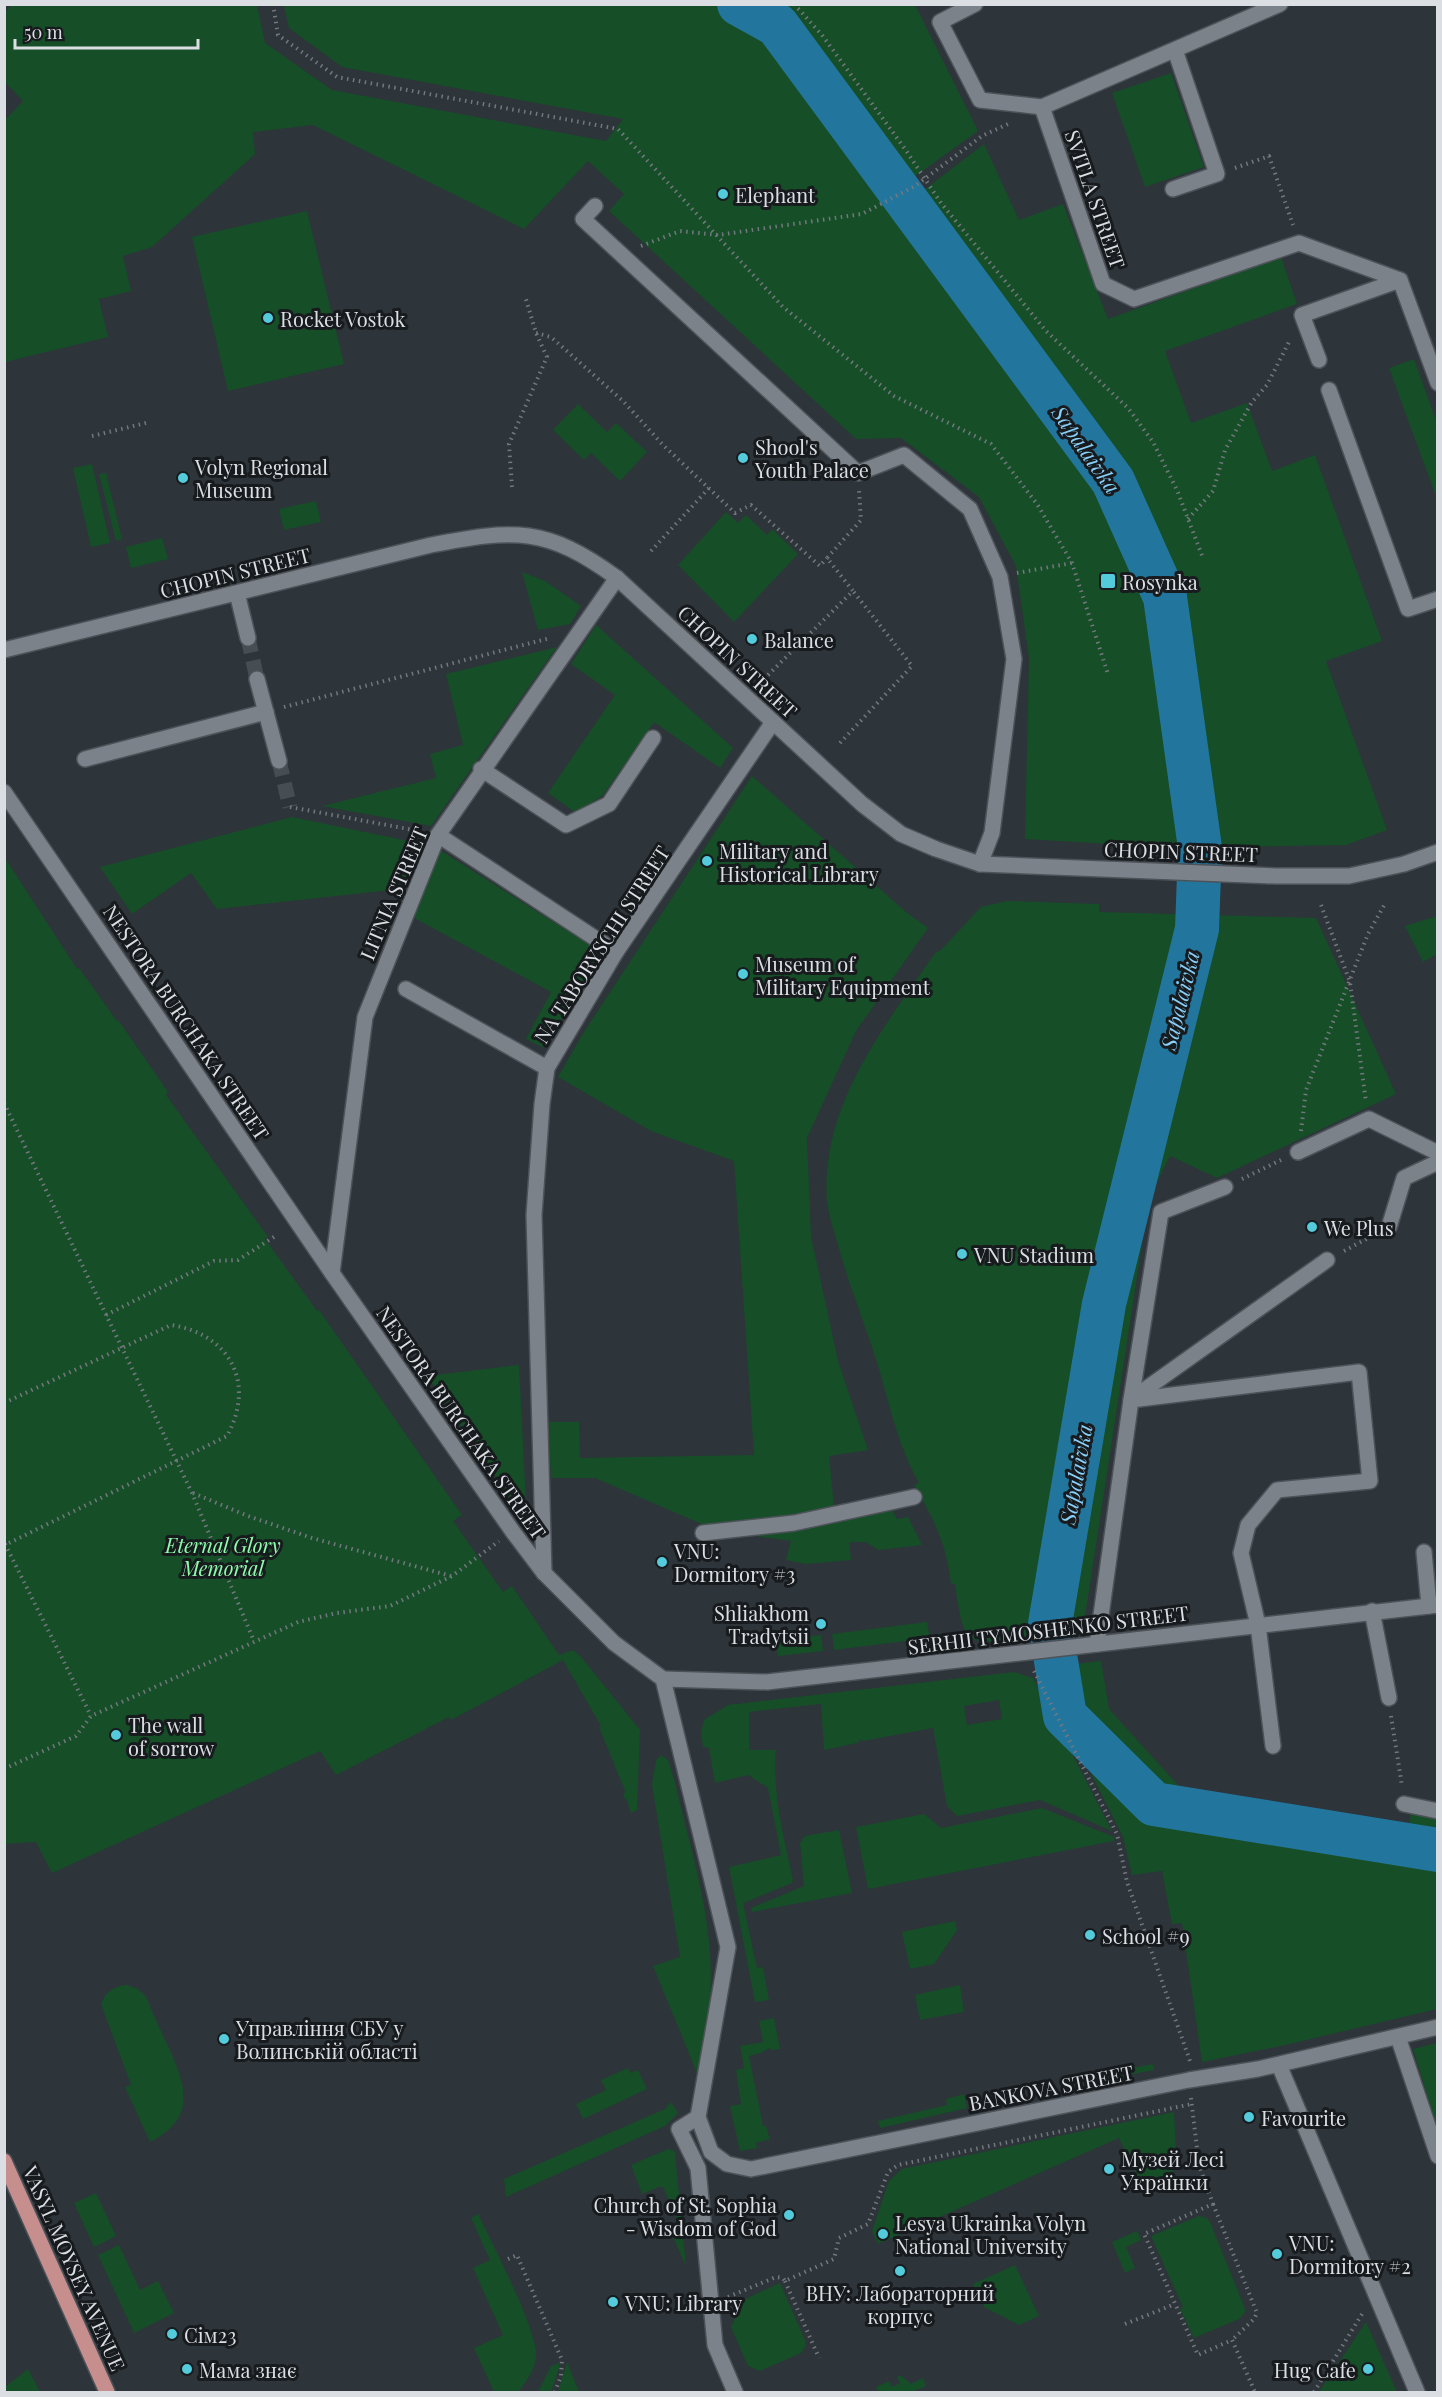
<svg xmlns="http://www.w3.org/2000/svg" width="1442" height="2397" font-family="'Playfair Display',serif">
<rect width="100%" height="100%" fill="#2d343a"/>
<g fill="#164e28" fill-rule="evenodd">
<polygon points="11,4 257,5 265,43 332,90 606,141 623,119 342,67 289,28 284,5 915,5 978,131 911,179 920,193 984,144 1019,220 1063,204 1108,319 1281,257 1297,304 1165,351 1191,423 1247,403 1272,471 1315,455 1382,641 1326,661 1387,830 1346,845 1180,848 1025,839 1029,658 1016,566 979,497 901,438 856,439 609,211 624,194 588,161 524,229 313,125 253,132 255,154 152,247 123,256 131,291 99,299 108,337 5,362 5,120 23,101 5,82 5,13"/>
<polygon points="1171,73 1204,167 1145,187 1112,93"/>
<polygon points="307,211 344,364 228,391 192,237"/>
<polygon points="1414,359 1437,423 1437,499 1389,368"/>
<polygon points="578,404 607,432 616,423 647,452 620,481 591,453 584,460 553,430"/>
<polygon points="92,464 110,543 91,547 73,468"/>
<polygon points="106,473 122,539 116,541 99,474"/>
<polygon points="316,501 321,522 284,530 279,509"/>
<polygon points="726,512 738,523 746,515 767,535 772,529 798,554 734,622 678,565"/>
<polygon points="162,538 168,559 131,568 126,547"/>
<polygon points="522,572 545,581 581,606 570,624 538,630"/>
<polygon points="596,625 733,748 720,768 654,722 603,795 576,813 548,793 615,695 571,664"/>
<polygon points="557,647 431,826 322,806 436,778 430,754 463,745 446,674"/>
<polygon points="752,776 906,912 928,928 856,1031 807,1138 811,1236 838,1361 868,1450 829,1456 834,1507 887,1502 897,1519 908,1517 922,1545 879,1550 865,1542 849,1542 851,1560 806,1564 786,1560 791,1541 718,1531 595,1478 551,1478 548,1422 579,1422 580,1458 754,1455 734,1161 651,1131 558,1077 582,1035"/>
<polygon points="292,817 423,844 400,889 217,909 191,873 132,914 100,867"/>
<polygon points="440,850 602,953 544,1048 526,1039 551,992 414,918"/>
<polygon points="5,858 77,969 79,968 117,1021 119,1021 168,1092 166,1095 268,1237 265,1239 317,1311 319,1310 462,1515 453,1521 503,1592 512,1586 559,1655 573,1650 582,1658 640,1730 637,1810 631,1813 626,1798 623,1799 625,1791 599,1727 601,1726 563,1660 451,1720 449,1717 336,1775 320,1751 52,1873 36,1842 5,1844"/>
<path d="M1007,901L1099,904V912L1316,918L1396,1094L1217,1178L1170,1156L1149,1198L1082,1636L1073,1631L1036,1635L1029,1625L1031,1636C967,1645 964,1651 955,1584H951C946,1543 935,1521 914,1485L919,1483C897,1444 889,1401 876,1359C863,1320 848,1282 837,1242C833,1229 829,1216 827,1202C820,1105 884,1028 935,953L941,950L981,907Z"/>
<polygon points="1437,916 1437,954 1423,962 1405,926"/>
<polygon points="519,1365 527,1522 427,1376"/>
<polygon points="927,1622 930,1638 834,1650 832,1634"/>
<polygon points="821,1635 823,1651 778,1656 775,1641"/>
<polygon points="1101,1661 1109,1709 1187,1795 1258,1817 1407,1839 1411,1812 1437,1816 1437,2009 1281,2046 1202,2062 1182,1923 1172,1924 1162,1871 1132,1875 1123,1837 1054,1700 1041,1668"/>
<path d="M1014,1672L1033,1678L1112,1831L1040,1800L957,1816L947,1806L933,1728L863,1741L861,1739L857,1743L824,1750L821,1704L749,1712V1750H776C772,1793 784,1838 793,1880L792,1883L743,1903L757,1968L763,1967L769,2000L755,2002L729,1867L781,1855L768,1788L748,1775L715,1783L709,1748L703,1747L701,1733L704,1720L728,1705ZM999,1700L1002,1719L967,1725L964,1706Z"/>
<path d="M661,1755L668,1760L675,1783C696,1871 723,1947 705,2038C703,2049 702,2064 697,2073L653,1966L680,1957L652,1785L656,1760Z"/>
<polygon points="1042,1808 1114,1837 1114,1841 868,1889 856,1827 924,1814 941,1828"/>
<polygon points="839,1830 852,1893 752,1912 751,1908 804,1886 800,1843 805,1836"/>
<polygon points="955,1921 957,1930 934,1964 910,1969 902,1932"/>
<path d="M127,1985L138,1989L146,1997C153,2014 161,2031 169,2048C187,2088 196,2119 150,2142L125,2087L131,2085L101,2004C105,1992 114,1986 127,1985Z"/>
<polygon points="960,1985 964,2012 920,2020 915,1995"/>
<polygon points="774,2018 780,2049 771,2050 769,2048 761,2053 749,2056 763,2126 766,2126 770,2139 756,2143 757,2148 740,2151 730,2106 741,2104 736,2070 744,2068 740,2046 763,2042 759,2021"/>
<polygon points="1437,2043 1438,2043 1437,2128 1413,2049"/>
<polygon points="1153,2064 1154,2070 1075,2085 1073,2074 1091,2071 1092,2075"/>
<polygon points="628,2068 631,2073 638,2070 647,2089 583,2119 576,2104 606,2090 601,2080"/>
<polygon points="964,2094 967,2108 880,2128 878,2121 947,2105 946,2099"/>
<polygon points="671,2102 678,2113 665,2126 506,2197 504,2179 665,2109"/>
<polygon points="1174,2112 1176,2148 1171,2180 1145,2193 1119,2138 878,2244 872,2231 889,2181 902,2169"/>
<polygon points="668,2149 673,2150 675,2153 686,2266 673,2237 679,2234 678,2231 681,2229 663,2187 659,2187 642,2194 631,2165"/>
<polygon points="96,2193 116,2236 94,2247 74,2203"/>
<path d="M478,2214C491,2241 538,2331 536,2356C535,2370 526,2382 518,2392H494L474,2348L503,2335L473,2268L490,2260L471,2218Z"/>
<polygon points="1199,2216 1207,2218 1210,2222 1246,2311 1239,2319 1194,2338 1180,2309 1183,2307 1151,2236"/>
<polygon points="1137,2231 1141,2240 1126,2247 1135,2268 1125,2273 1112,2242"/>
<polygon points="119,2245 140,2290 158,2281 174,2313 134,2333 98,2255"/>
<polygon points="1015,2265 1039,2316 1019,2325 984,2307 973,2284"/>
<polygon points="780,2283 805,2340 805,2347 801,2353 760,2371 748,2366 731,2327 743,2300"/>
<polygon points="1366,2322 1397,2392 1319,2392"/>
<polygon points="567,2362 579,2392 558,2392"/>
<polygon points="559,2363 559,2368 551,2392 538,2392 551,2366"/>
<polygon points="28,2369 40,2392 5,2392 5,2387"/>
<polygon points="900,2375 911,2384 923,2378 926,2386 912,2392 878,2391 876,2387 889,2381 892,2387 900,2383 897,2377"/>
</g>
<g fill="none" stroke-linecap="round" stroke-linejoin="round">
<polyline stroke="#22769e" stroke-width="44" points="739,4 777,25 1113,481 1165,597 1200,848 1197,929 1104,1304 1050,1624 1065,1716 1154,1804 1438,1850"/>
<g stroke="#474e53" stroke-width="15" stroke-dasharray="15 8" stroke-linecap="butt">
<polyline points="248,638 257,679"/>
<polyline points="279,761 290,807"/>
</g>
<defs>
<g id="minor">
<polyline points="975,4 940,22 980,100 1042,107"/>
<polyline points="1280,4 1042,107 1103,284 1134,299 1299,243 1400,280 1438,383"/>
<polyline points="1173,189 1217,174 1175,50"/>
<polyline points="595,206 583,219 858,473 904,455 970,509 1000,577 1014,659 992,833 980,864"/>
<polyline points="1319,360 1302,315 1400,280"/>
<polyline points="1329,390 1408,609 1438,599"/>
<polyline points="237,593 248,638"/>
<path d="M4,650L431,545C514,529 546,526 617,578L862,804L901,834L936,849L980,864L1275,876H1349L1404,864L1438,852"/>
<polyline points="257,679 279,761"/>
<polyline points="85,759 266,712"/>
<polyline points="481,769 566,825 609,804 653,738"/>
<polyline points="4,792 332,1273 513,1532 544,1573 614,1643 663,1679 728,1947 698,2117 711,2152 727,2164 751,2169 1189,2080 1258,2069 1438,2027"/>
<polyline points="438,835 616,952"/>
<polyline points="406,989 547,1068"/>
<polyline points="1298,1152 1369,1119 1438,1153"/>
<polyline points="1389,1227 1404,1178 1438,1162"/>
<polyline points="332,1273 365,1017 438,835 617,578"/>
<polyline points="1133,1398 1327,1260"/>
<polyline points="1131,1400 1161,1212 1225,1187"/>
<polyline points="703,1533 794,1523 914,1497"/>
<polyline points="1424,1552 1429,1606"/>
<polyline points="544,1573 534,1215 542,1104 547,1068 616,952 773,722"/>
<polyline points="1372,1611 1389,1698"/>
<polyline points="1097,1644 1131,1400 1359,1372 1370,1481 1277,1490 1248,1525 1241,1553 1258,1625 1273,1746"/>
<polyline points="663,1679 767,1682 1438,1605"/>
<polyline points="1404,1804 1438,1811"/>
<polyline points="1398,2037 1438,2156"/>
<polyline points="1279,2065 1417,2392"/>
<polyline points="698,2117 679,2129 698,2168 715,2345 735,2392"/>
</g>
<polyline id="major" points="4,2161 107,2392"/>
</defs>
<use href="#minor" stroke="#4d5258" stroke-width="18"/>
<use href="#major" stroke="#4d5258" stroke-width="18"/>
<g stroke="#73787e" stroke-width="4" stroke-dasharray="1.5 4.5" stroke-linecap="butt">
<polyline points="273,4 278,35 337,77 618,129 783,307 894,396 991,444 1037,504 1072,563 1108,674"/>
<polyline points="794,4 822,35 905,149 941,203 1046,331 1128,408 1153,442 1177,490 1203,558"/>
<polyline points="1235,168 1269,156 1293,225"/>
<polyline points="641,246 680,231 718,235 862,214 915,186 982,136 1008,124"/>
<polyline points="536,333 551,337 623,401 663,445 735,513 751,505 820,566 827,558"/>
<polyline points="92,436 146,423"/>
<polyline points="512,487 509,444 547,357 536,333 525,296"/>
<polyline points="1188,519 1213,491 1225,450 1252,402 1267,385 1290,340"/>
<polyline points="651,551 709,488"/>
<polyline points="1017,573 1072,563"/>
<polyline points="768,675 853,591 827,558 861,520 859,490"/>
<polyline points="284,707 550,638"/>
<polyline points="840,743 912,666 853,591"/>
<polyline points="290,807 419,831"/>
<polyline points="1321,905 1350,982 1366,1102"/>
<polyline points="4,1103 192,1493 254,1641"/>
<polyline points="1301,1131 1306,1090 1368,934 1386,902"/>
<polyline points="1242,1179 1281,1160"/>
<polyline points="1344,1251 1372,1236"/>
<polyline points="106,1315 214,1261 238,1260 277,1235"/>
<path d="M4,1403L171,1325C230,1334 256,1383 227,1436L5,1545"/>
<polyline points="193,1493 248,1516 312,1538 451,1576"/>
<polyline points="5,1544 91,1716"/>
<polyline points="1034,1671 1117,1834 1127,1882 1190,2061"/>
<polyline points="1391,1716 1402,1786"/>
<polyline points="4,1769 76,1736 91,1716 298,1622 337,1613 390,1606 452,1576 499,1541"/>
<polyline points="1191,2098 1199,2165 1213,2204 1144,2234 1198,2355 1232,2340 1255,2392"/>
<polyline points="1213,2204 1257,2313 1254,2319 1232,2340"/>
<polyline points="508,2259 517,2255 562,2360 561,2376 555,2392"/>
<polyline points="785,2281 819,2358"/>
<polyline points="728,2297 776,2277 783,2278 785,2281 834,2259 839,2238 868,2224 888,2172 898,2165 1192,2104"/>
<polyline points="1125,2324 1175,2304"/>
<polyline points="1314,2392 1362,2314"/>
</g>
<use href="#minor" stroke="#7b828a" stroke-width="15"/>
<use href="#major" stroke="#c68e8d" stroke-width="15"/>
</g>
<g fill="#53cbdb" stroke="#181b1e" stroke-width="2">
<circle cx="723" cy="194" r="6"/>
<circle cx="268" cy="318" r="6"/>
<circle cx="743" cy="458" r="6"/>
<circle cx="183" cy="478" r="6"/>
<rect x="1100" y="573" width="16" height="16" rx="3"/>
<circle cx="752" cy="639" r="6"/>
<circle cx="707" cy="861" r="6"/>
<circle cx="743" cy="974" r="6"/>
<circle cx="1312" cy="1227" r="6"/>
<circle cx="962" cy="1254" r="6"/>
<circle cx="662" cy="1562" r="6"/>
<circle cx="821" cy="1624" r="6"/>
<circle cx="116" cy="1735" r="6"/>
<circle cx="1090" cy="1935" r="6"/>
<circle cx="224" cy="2039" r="6"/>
<circle cx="1249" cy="2117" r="6"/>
<circle cx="1109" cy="2169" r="6"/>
<circle cx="789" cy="2215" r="6"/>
<circle cx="883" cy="2234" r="6"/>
<circle cx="1277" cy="2254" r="6"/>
<circle cx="900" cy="2271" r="6"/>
<circle cx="613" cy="2302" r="6"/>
<circle cx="172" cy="2334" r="6"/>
<circle cx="187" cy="2369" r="6"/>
<circle cx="1368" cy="2369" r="6"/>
</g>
<g text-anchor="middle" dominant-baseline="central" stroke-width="6" stroke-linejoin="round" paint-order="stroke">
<g font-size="20" fill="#dbdfe3" stroke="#181b1e" text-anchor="start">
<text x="735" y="194">Elephant</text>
<text x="280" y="318">Rocket Vostok</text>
<text x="755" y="446">Shool's<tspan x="755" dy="23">Youth Palace</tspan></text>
<text x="195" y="466">Volyn Regional<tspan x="195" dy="23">Museum</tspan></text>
<text x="1122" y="581">Rosynka</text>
<text x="764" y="639">Balance</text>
<text x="719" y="850">Military and<tspan x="719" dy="23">Historical Library</tspan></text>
<text x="755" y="963">Museum of<tspan x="755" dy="23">Military Equipment</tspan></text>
<text x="1324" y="1227">We Plus</text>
<text x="974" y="1254">VNU Stadium</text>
<text x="674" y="1550">VNU:<tspan x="674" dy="23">Dormitory #3</tspan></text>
<text x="809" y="1612" text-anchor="end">Shliakhom<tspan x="809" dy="23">Tradytsii</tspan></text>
<text x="128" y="1724">The wall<tspan x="128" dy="23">of sorrow</tspan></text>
<text x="1102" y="1935">School #9</text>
<text x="236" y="2027">Управління СБУ у<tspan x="236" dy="23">Волинській області</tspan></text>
<text x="1261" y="2117">Favourite</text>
<text x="1121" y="2158">Музей Лесі<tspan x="1121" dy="23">Українки</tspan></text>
<text x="777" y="2204" text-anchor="end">Church of St. Sophia<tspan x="777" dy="23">- Wisdom of God</tspan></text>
<text x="895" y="2222">Lesya Ukrainka Volyn<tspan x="895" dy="23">National University</tspan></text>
<text x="1289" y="2242">VNU:<tspan x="1289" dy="23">Dormitory #2</tspan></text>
<text x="900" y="2292" text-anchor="middle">ВНУ: Лабораторний<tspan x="900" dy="23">корпус</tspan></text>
<text x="625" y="2302">VNU: Library</text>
<text x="184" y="2334">Сім23</text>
<text x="199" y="2369">Мама знає</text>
<text x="1356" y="2369" text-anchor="end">Hug Cafe</text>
</g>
<g font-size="20" fill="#dbdfe3" stroke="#181b1e">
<text transform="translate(1096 199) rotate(71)">SVITLA STREET</text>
<text transform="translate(235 572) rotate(-14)">CHOPIN STREET</text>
<text transform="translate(738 661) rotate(43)">CHOPIN STREET</text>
<text transform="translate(1181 851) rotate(2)">CHOPIN STREET</text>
<text transform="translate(393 893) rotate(-67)">LITNIA STREET</text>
<text transform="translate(601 944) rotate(-57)">NA TABORYSCHI STREET</text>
<text transform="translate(187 1022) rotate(56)">NESTORA BURCHAKA STREET</text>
<text transform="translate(462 1422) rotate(55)">NESTORA BURCHAKA STREET</text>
<text transform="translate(1048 1629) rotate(-7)">SERHII TYMOSHENKO STREET</text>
<text transform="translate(1051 2087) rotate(-11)">BANKOVA STREET</text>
<text transform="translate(75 2268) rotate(66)">VASYL MOYSEY AVENUE</text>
</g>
<g font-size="20" font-style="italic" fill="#8dfeab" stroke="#181b1e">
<text x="223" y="1544">Eternal Glory<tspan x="223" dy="23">Memorial</tspan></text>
</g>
<g font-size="21" font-style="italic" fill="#88d0f9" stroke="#181b1e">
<text transform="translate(1087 449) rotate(55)">Sapalaivka</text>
<text transform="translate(1179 1000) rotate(-76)">Sapalaivka</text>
<text transform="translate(1075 1474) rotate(-80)">Sapalaivka</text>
</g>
</g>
<rect width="1442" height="2397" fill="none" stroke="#dbdfe3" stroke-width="12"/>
<path d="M15 39v9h183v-9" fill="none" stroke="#dbdfe3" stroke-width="3"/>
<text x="24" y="39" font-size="18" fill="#dbdfe3" stroke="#181b1e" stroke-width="4.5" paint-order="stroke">50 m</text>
</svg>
